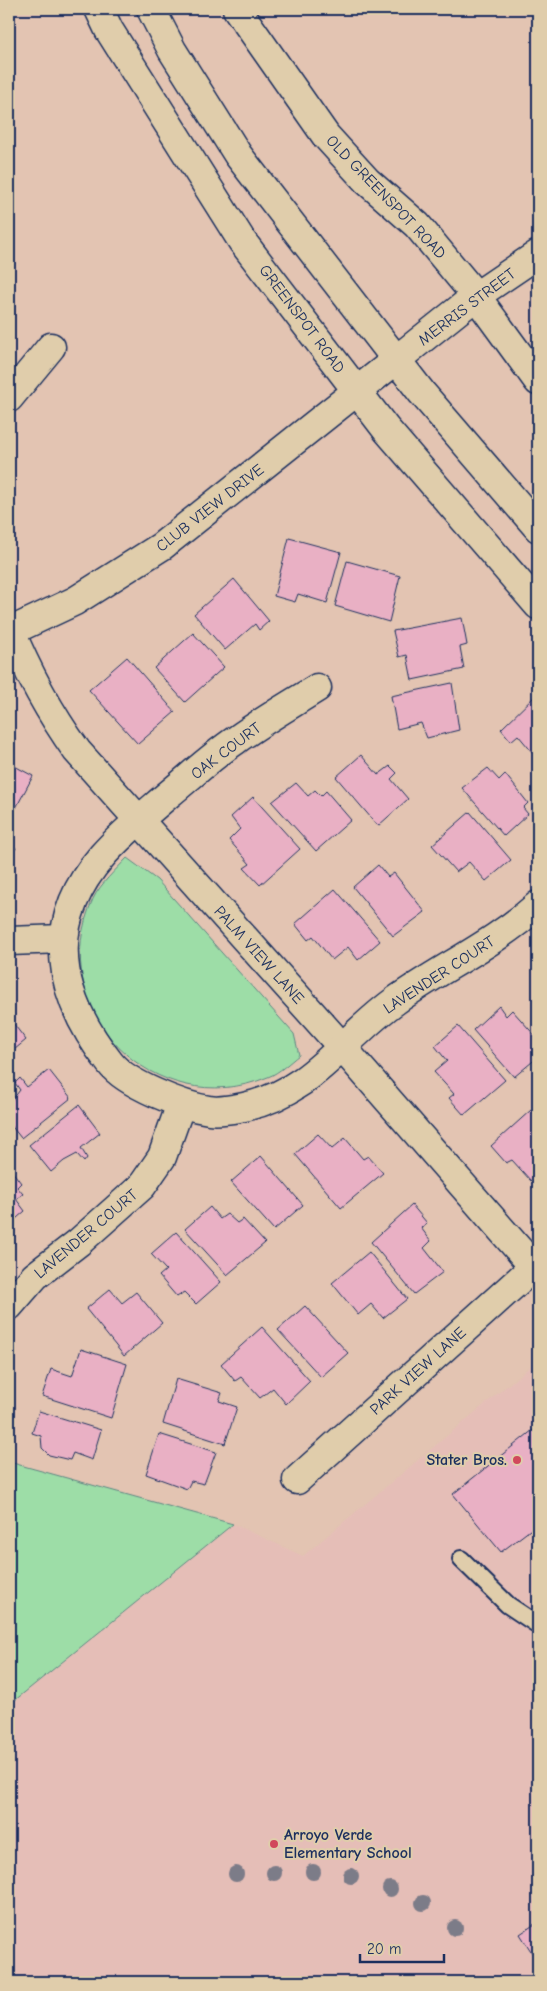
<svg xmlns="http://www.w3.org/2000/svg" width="547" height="1991" font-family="'Comic Neue',sans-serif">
<rect width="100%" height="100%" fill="#e3c4b2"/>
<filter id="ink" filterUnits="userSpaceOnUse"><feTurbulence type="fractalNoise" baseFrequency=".02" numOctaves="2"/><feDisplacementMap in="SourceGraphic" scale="10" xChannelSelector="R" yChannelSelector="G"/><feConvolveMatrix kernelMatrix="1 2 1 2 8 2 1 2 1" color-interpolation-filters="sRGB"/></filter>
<g filter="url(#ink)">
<polygon fill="#e5beb7" points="538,1360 538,1982 9,1982 9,1705 233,1524 303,1556"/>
<g fill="#9ddda7" stroke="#5c8682">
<path d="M127,858L157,880L294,1034L299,1055C290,1062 279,1073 268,1077C155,1124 42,1011 93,899C100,884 116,870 127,858Z"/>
<polygon points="9,1462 233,1524 9,1705"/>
</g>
<g fill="#e9b0c4" stroke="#1b2f5e">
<polygon points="289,538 341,552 327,603 298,594 295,602 274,596"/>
<polygon points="347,561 400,576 389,622 335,606"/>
<polygon points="234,579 269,621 259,630 255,624 225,650 194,614"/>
<polygon points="462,618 467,645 460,647 464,669 412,680 407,655 399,657 393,631"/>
<polygon points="193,633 224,667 185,702 154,668"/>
<polygon points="127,657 175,712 138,744 89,690"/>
<polygon points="452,683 459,730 427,738 421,723 397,729 391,696"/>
<polygon points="538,693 538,759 518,735 511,741 501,729"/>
<polygon points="361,755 378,775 390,766 397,773 391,779 408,799 378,826 336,777"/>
<polygon points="9,763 33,776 9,821"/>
<polygon points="488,768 499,780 505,774 528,803 523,808 528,814 504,836 462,788"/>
<polygon points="296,783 308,796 315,790 321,796 326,791 351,820 316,851 272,802"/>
<polygon points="253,797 300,849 260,885 244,868 250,864 229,840 240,829 231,817"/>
<polygon points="470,812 511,860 486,881 469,862 456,872 432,845"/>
<polygon points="9,843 16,848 9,860"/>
<polygon points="378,865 388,877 394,873 425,912 393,936 353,887"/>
<polygon points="335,889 380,941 358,960 348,947 332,960 313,936 308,940 295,924"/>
<polygon points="499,1006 506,1016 512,1010 538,1039 538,1057 514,1077 473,1030"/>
<polygon points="9,1018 26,1040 9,1054"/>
<polygon points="458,1026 505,1080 464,1115 449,1098 454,1094 434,1072 447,1061 435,1046"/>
<polygon points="49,1070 71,1098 21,1138 9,1123 9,1104 20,1090 15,1083 20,1078 27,1087"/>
<polygon points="79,1105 100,1133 81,1148 87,1158 84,1162 77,1154 64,1161 51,1172 29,1145"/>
<polygon points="531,1110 538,1118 538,1175 531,1181 512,1160 506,1163 491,1146"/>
<polygon points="318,1134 332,1149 345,1138 363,1159 368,1156 383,1173 341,1208 295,1154"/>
<polygon points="261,1156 303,1205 274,1230 231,1182"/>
<polygon points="9,1167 21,1183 17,1187 23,1194 16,1199 25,1211 9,1225"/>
<polygon points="412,1205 427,1223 421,1228 431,1241 424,1248 443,1272 414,1294 371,1242"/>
<polygon points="210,1207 220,1219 227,1214 237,1223 243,1219 265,1243 227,1275 185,1229"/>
<polygon points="176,1232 221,1282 196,1304 184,1292 177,1297 159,1276 166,1270 151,1254"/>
<polygon points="369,1252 407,1299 383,1318 371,1304 358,1315 332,1283"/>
<polygon points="110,1289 122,1303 136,1292 162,1323 124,1356 86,1309"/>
<polygon points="305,1306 348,1353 321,1377 278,1330"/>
<polygon points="262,1327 310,1381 286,1404 273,1388 260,1398 241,1377 235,1381 221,1364"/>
<polygon points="81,1349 127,1364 111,1418 42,1396 51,1369 72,1376"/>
<polygon points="176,1379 222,1393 219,1401 237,1407 225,1444 163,1424"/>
<polygon points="39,1411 101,1430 92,1460 73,1453 70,1460 49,1455 42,1448 41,1436 32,1433"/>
<polygon points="538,1426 538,1532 534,1527 501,1552 453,1494"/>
<polygon points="159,1434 216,1452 204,1484 191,1481 187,1489 146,1474"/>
<polygon points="538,1922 538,1962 520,1934"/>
</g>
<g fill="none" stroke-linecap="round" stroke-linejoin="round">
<defs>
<polyline id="service" points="461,1559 508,1605 538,1625"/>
<g id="minor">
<polyline points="237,9 326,136 367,181 417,225 476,296 538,381"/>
<polyline points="396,360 476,296 538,254"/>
<polyline points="9,398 51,347"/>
<path d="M9,627C27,671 49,712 77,751L342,1047L534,1267"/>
<path d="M317,688C290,705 262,721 236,740C212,756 191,776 169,794C146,814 122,833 102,856C43,924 58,997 110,1063C126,1084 182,1106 209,1110C219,1112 234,1109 244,1107C313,1092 342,1039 395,1001C443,967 494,944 538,905"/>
<polyline points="9,941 63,939"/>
<polyline points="9,1306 35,1276 79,1242 142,1186 162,1157 181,1104"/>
<polyline points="297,1480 538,1263"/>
</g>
<polyline id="tertiary" points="9,632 75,601 162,546 396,360"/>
<g id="secondary">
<polyline points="99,9 109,30 242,241 386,429 538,605"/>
<polyline points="151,9 172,50 238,155 422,393 538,528"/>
</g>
</defs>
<use href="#service" stroke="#1b2f5e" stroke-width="20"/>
<use href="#minor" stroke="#1b2f5e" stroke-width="31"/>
<use href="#tertiary" stroke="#1b2f5e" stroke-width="31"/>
<use href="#secondary" stroke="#1b2f5e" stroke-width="31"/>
<use href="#service" stroke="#e0cdab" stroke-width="16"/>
<use href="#minor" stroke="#e0cdab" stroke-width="28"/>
<use href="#tertiary" stroke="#e0cdab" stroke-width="28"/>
<use href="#secondary" stroke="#e0cdab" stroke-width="28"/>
</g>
<g fill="#7c7b88">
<circle cx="313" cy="1872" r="8"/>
<circle cx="274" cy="1873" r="8"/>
<circle cx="236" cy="1874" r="8"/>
<circle cx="351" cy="1876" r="8"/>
<circle cx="390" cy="1889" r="8"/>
<circle cx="423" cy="1903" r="8"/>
<circle cx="455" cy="1928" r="8"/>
</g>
</g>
<g fill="#d1495b" stroke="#e0cdab" stroke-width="2">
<circle cx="517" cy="1460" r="5"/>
<circle cx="274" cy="1844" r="5"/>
</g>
<g text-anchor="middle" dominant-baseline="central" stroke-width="4" stroke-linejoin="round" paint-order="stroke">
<g font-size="16" fill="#1b2f5e" stroke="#e0cdab">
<text transform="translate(386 197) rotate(46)">OLD GREENSPOT ROAD</text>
<text transform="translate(467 307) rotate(-37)">MERRIS STREET</text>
<text transform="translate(302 319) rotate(53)">GREENSPOT ROAD</text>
<text transform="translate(210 508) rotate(-38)">CLUB VIEW DRIVE</text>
<text transform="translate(226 751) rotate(-37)">OAK COURT</text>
<text transform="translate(259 955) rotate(48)">PALM VIEW LANE</text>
<text transform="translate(439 975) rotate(-33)">LAVENDER COURT</text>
<text transform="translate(86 1234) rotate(-40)">LAVENDER COURT</text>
<text transform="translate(418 1371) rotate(-42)">PARK VIEW LANE</text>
</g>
<g font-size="16" font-weight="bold" fill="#1b2f5e" stroke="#e0cdab" text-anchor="end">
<text x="507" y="1460">Stater Bros.</text>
<text x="284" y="1835" text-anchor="start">Arroyo Verde<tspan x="284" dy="18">Elementary School</tspan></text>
</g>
</g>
<rect width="547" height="1991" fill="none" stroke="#e0cdab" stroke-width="30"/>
<rect x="15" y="15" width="517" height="1961" fill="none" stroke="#1b2f5e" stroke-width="2" filter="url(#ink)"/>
<path d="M360 1954v8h84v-8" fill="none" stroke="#1b2f5e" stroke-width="2.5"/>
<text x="367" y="1954" font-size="15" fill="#1b2f5e" stroke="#e0cdab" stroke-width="4" paint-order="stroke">20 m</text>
</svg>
